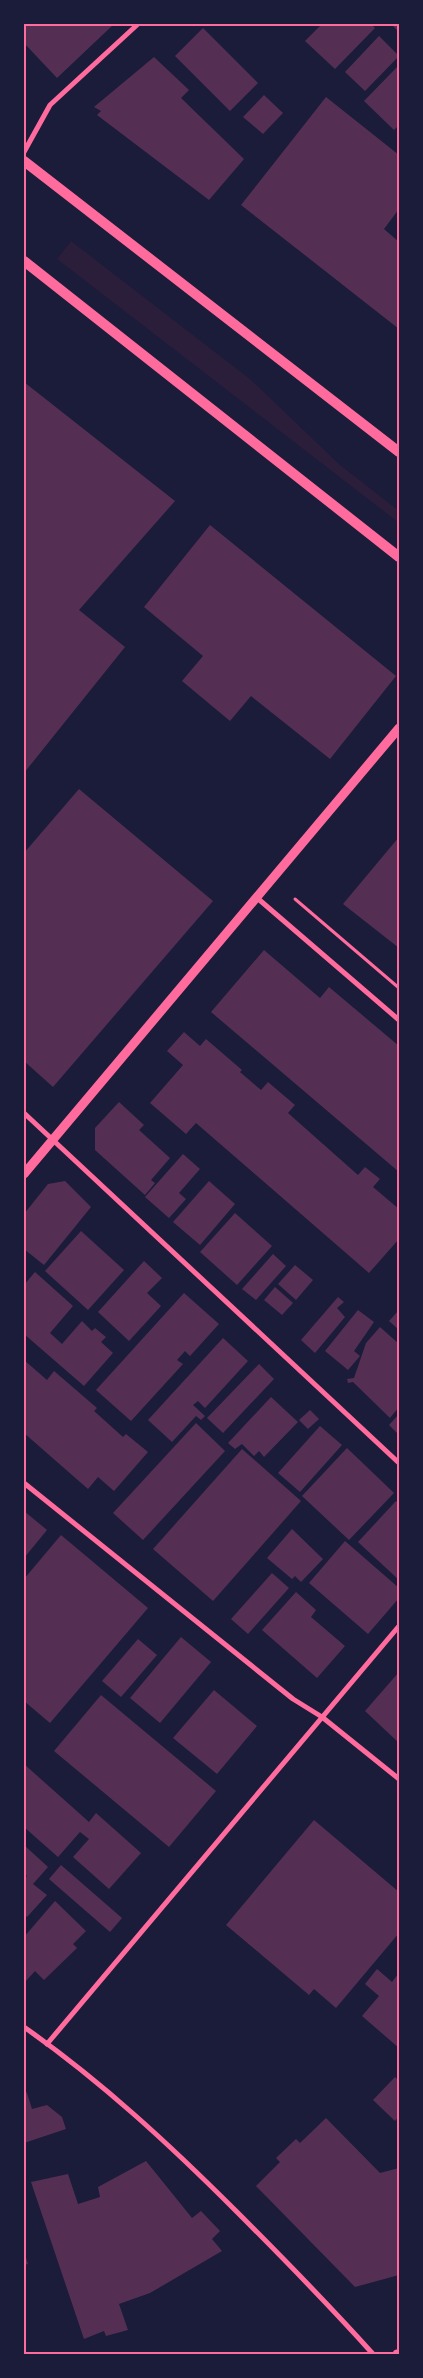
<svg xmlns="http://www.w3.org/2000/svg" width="423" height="2378" font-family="Literata,serif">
<rect width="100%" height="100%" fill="#1b1b3a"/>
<polygon fill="#2a1e3b" points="71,241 250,379 339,464 399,511 399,523 57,259"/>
<g fill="#542f53">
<polygon points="24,24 114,24 57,78 24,43"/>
<polygon points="322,24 371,24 375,28 335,69 305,41"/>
<polygon points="391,24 399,24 399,32"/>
<polygon points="203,28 258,83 230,111 175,56"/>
<polygon points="379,36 399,56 365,91 345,72"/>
<polygon points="154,57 189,90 181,98 244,159 209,200 97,115 101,111 94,107"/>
<polygon points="399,65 399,125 394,130 364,101"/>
<polygon points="264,95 283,113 263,134 243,117"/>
<polygon points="326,97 399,155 399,209 384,229 399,242 399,329 241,205"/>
<polygon points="24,382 175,501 79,610 125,647 24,773"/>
<polygon points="210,525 396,676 330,759 251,696 230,721 182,681 203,656 144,607"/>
<polygon points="79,789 213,901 53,1087 24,1061 24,853"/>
<polygon points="399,837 399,948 343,904"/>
<polygon points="264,950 320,998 329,987 399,1046 399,1172 211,1012"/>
<polygon points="184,1032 200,1046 206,1039 242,1070 240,1072 261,1090 268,1082 295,1105 288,1113 358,1175 365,1167 380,1179 373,1187 399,1209 399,1239 369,1273 196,1123 186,1134 150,1103 183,1065 167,1051"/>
<polygon points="119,1102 144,1125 139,1130 170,1158 151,1180 155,1183 145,1195 95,1150 95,1128"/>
<polygon points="183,1154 200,1169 179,1193 186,1199 169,1218 145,1197"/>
<polygon points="65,1181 91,1207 44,1265 24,1249 24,1214 48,1184"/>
<polygon points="209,1181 235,1204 200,1245 173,1222"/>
<polygon points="235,1213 272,1246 237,1285 200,1252"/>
<polygon points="81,1231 124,1270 88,1310 45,1271"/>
<polygon points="273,1254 286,1266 256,1300 242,1289"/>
<polygon points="144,1261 162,1278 147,1293 161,1306 129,1341 98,1312"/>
<polygon points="295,1265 313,1280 296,1300 278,1284"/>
<polygon points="35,1272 73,1306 50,1333 62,1344 82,1321 92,1331 95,1328 106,1337 101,1342 113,1353 84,1386 24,1334 24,1285"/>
<polygon points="275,1287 293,1303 282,1315 264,1300"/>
<polygon points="184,1293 219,1324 190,1356 185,1351 177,1360 183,1364 131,1421 96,1390"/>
<polygon points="338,1297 344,1302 337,1308 345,1317 315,1353 301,1340"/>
<polygon points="358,1310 374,1322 354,1351 360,1356 348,1370 325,1351"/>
<polygon points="399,1310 399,1330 389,1321"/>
<polygon points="380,1327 399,1344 399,1407 390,1418 353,1382 348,1383 347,1379 354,1378 366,1343"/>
<polygon points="223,1338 248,1361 205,1408 198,1401 193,1405 205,1416 201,1420 196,1416 172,1442 148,1420"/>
<polygon points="24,1360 47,1380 54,1371 97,1408 94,1411 123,1437 126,1434 148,1452 114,1491 98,1477 88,1489 24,1433"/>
<polygon points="259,1364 274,1379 223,1433 207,1418"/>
<polygon points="271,1397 298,1422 264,1457 259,1451 254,1456 242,1444 235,1449 228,1443"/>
<polygon points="310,1410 319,1419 308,1429 299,1420"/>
<polygon points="399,1414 399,1435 389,1425"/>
<polygon points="196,1423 225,1451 143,1540 113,1513"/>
<polygon points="320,1426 342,1445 300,1492 278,1473"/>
<polygon points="347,1448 394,1493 349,1540 302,1496"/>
<polygon points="242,1449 301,1501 213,1601 153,1549"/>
<polygon points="396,1501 399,1504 399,1580 358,1542"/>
<polygon points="24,1511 47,1530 24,1558"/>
<polygon points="292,1529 323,1559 301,1582 295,1576 292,1579 267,1558"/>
<polygon points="61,1535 148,1608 50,1723 24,1701 24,1579"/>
<polygon points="345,1541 399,1588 399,1598 368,1634 309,1583"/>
<polygon points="272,1573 289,1588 248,1634 231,1619"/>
<polygon points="296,1592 316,1610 311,1617 345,1646 317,1678 262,1630"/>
<polygon points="181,1637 211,1662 160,1723 130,1698"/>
<polygon points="138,1639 157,1655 121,1697 102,1681"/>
<polygon points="399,1672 399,1743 365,1711"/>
<polygon points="214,1690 257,1726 217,1774 173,1738"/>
<polygon points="101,1695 216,1791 169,1847 54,1751"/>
<polygon points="24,1764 89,1822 96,1813 141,1853 109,1889 73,1857 89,1839 80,1832 58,1857 24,1827"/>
<polygon points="314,1820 399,1892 399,1933 336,2008 314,1989 309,1995 226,1925"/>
<polygon points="24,1845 48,1867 33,1884 47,1895 27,1917 24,1914 24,1880 27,1876 24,1873"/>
<polygon points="61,1865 122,1918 110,1932 49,1879"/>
<polygon points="55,1901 86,1931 73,1944 77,1948 44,1980 35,1971 25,1982 26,1986 24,1988 24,1937"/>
<polygon points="377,1969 392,1982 399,1973 399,2048 362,2016 379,1996 365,1984"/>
<polygon points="395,2077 399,2081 399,2116 395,2121 373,2100"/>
<polygon points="24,2090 27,2093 32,2109 47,2105 62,2117 66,2129 24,2143"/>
<polygon points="326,2118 380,2173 399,2168 399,2275 355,2287 256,2186 280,2162 276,2158 296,2139 300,2143"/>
<polygon points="146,2161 192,2218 201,2211 220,2231 212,2239 222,2251 150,2293 119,2304 128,2330 106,2336 104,2331 84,2339 31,2182 68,2174 78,2204 100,2197 98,2187"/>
<polygon points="24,2251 28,2264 24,2265"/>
</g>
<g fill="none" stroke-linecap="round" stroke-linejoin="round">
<polyline stroke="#ff6b9d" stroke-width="3" points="295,899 399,988"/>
<g stroke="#ff6b9d" stroke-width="5">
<polyline points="24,152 50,105 138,24"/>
<polyline points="256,897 399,1020"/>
<polyline points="24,1113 399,1463"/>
<polyline points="24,1483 293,1699 322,1717 399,1779"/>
<path d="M24,2027C101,2081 170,2145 236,2211C283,2258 329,2305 373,2354"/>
<polyline points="47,2044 399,1626"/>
</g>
<g stroke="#ff6b9d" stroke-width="9">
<polyline points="24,1174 399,728"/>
<polyline points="397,2354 399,2354"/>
</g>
<g stroke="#ff6b9d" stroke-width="10">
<polyline points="24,161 399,452"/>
<polyline points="24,261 399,557"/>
</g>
</g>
<rect width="423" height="2378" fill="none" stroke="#1b1b3a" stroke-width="50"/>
<rect x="25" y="25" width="373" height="2328" fill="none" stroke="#ff6b9d" stroke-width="2"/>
</svg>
